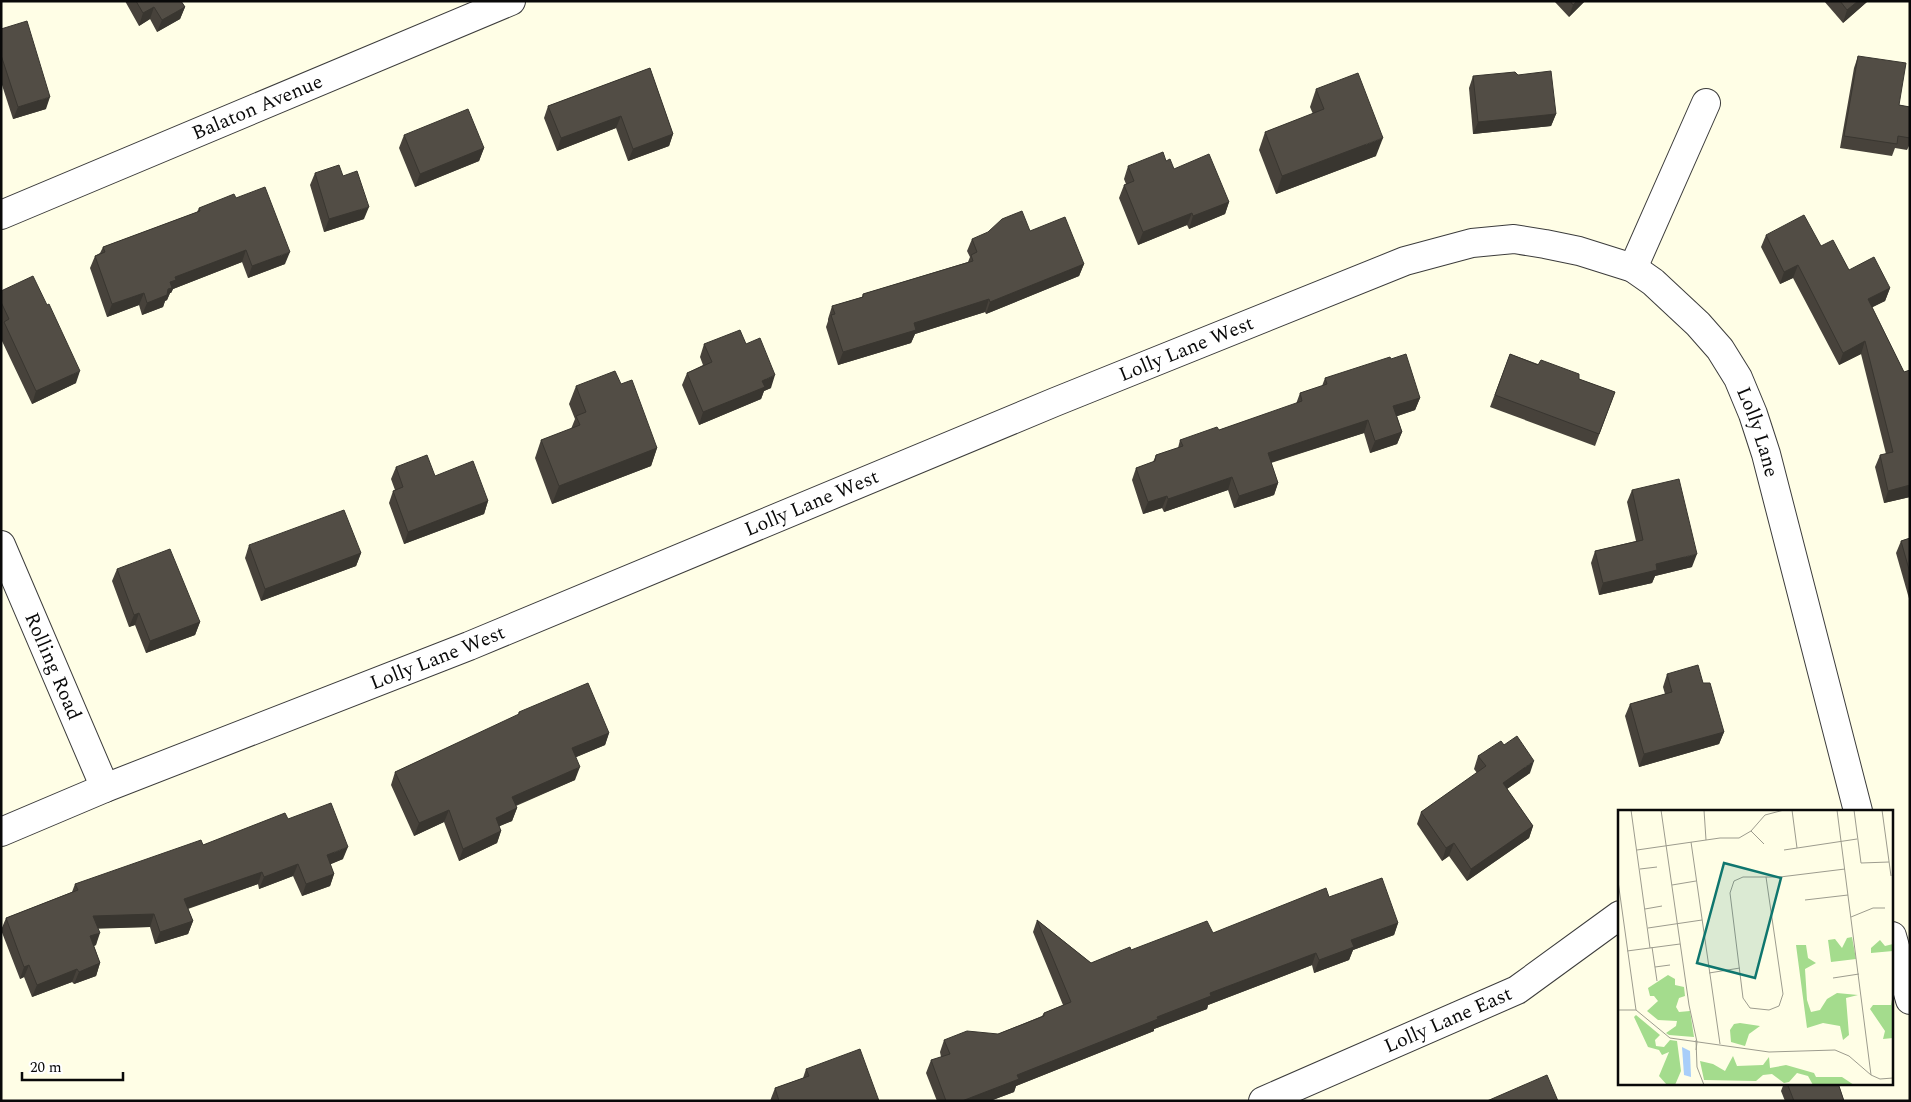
<svg xmlns="http://www.w3.org/2000/svg" width="1911" height="1102" font-family="Spectral,serif">
<rect width="100%" height="100%" fill="#fffee6"/>
<g fill="none" stroke-linecap="round" stroke-linejoin="round">
<defs>
<g id="minor">
<path id="s1" d="M1,215L511,1"/>
<polyline points="1633,268 1706,103"/>
<path id="s2" d="M1,545L105,788"/>
<path id="s3" d="M1,832L105,788L469,646L1055,402L1405,261L1472,243L1514,239L1545,244L1579,251L1633,268L1653,282L1698,324L1720,349L1738,378L1753,414L1766,454L1858,811"/>
<polyline points="1892,936 1910,1000"/>
<path id="s4" d="M1263,1101L1517,990L1620,915"/>
</g>
</defs>
<use href="#minor" stroke="#3c3c3c" stroke-width="30"/>
<use href="#minor" stroke="#fff" stroke-width="28"/>
</g>
<g fill="#47423b">
<polygon points="125,1 181,1 185,7 180,19 157,32 150,19 139,26"/>
<polygon points="1554,1 1585,1 1569,17"/>
<polygon points="1824,1 1868,1 1843,23"/>
<polygon points="1,29 46,109 13,119 1,82"/>
<polygon points="1858,56 1899,105 1910,107 1910,144 1907,150 1895,148 1892,156 1840,148 1854,68"/>
<polygon points="650,68 673,134 669,146 628,161 616,128 557,151 544,118 548,106"/>
<polygon points="1473,76 1556,114 1551,126 1473,134 1469,88"/>
<polygon points="1316,89 1376,156 1276,194 1259,150 1265,132 1313,114 1310,107"/>
<polygon points="404,135 484,148 479,161 415,187 399,148"/>
<polygon points="1128,166 1174,169 1229,202 1225,214 1189,229 1187,225 1138,245 1119,198 1124,185 1126,184 1124,179"/>
<polygon points="315,173 343,176 364,219 324,232 310,185"/>
<polygon points="236,198 285,264 248,278 242,262 173,289 171,293 170,293 167,300 165,301 163,307 142,315 139,305 107,317 90,268 95,256 100,253 103,247 197,212 199,208"/>
<polygon points="1030,231 1084,264 1079,276 986,314 985,312 915,334 911,343 838,365 826,327 828,321 828,319 832,306 862,297 863,294 968,262 970,257 967,251 972,239"/>
<polygon points="1766,235 1821,246 1849,270 1890,288 1885,301 1872,307 1904,372 1910,370 1910,497 1884,503 1875,467 1880,455 1886,454 1861,354 1839,365 1793,278 1780,284 1761,247"/>
<polygon points="1,291 47,305 76,383 32,404 1,339 1,328 2,326 1,324"/>
<polygon points="704,344 746,344 771,388 764,391 761,399 699,425 682,385 687,373 703,365 700,357"/>
<polygon points="1510,354 1615,392 1595,446 1490,407"/>
<polygon points="1391,359 1420,398 1415,410 1397,416 1402,432 1397,444 1370,453 1364,433 1271,463 1278,483 1274,495 1234,508 1228,490 1164,512 1162,508 1143,514 1132,480 1136,468 1153,462 1156,455 1178,448 1180,440 1219,430 1296,404 1300,393 1322,386 1325,378"/>
<polygon points="621,384 657,448 651,466 552,504 535,458 541,440 571,429 575,419 569,404 576,386"/>
<polygon points="396,467 435,476 488,501 484,514 404,544 389,503 393,491 395,490 391,479"/>
<polygon points="1632,490 1692,567 1655,576 1652,583 1599,595 1591,563 1595,551 1636,541 1627,502"/>
<polygon points="1910,538 1910,602 1896,553 1901,541"/>
<polygon points="249,545 361,553 356,566 261,601 245,558"/>
<polygon points="117,569 200,622 195,635 146,653 135,625 129,627 112,581"/>
<polygon points="1667,674 1703,683 1724,732 1719,744 1639,767 1625,716 1630,704 1665,694 1663,687"/>
<polygon points="519,712 609,733 605,745 576,757 575,780 516,806 517,808 512,821 499,826 501,831 497,843 459,861 444,822 414,836 391,785 395,772 518,715"/>
<polygon points="1504,745 1530,773 1507,789 1533,826 1529,838 1467,881 1449,856 1442,861 1417,824 1421,812 1477,773 1474,769 1478,756"/>
<polygon points="288,819 343,859 330,864 334,874 330,886 302,896 293,876 259,889 258,884 188,909 193,921 188,934 155,944 150,927 98,928 96,945 94,946 100,963 96,976 74,984 72,982 32,997 24,977 20,979 1,930 6,918 72,892 75,884"/>
<polygon points="1329,897 1398,923 1394,935 1353,950 1349,960 1314,973 1312,965 1208,1005 1207,1009 1154,1029 1154,1031 1016,1086 1014,1092 990,1101 937,1101 926,1073 931,1060 941,1057 940,1052 944,1040 998,1034 1042,1016 1044,1013 1063,1005 1033,932 1037,920 1091,963 1131,950 1213,933"/>
<polygon points="806,1069 879,1101 770,1101 775,1088 803,1078"/>
<polygon points="1784,1083 1838,1083 1844,1101 1785,1101 1781,1091"/>
</g>
<g fill="#393630">
<polygon points="1577,1 1585,1 1569,17 1573,5"/>
<polygon points="1858,1 1868,1 1843,23 1847,10"/>
<polygon points="154,7 150,19 139,26 143,13"/>
<polygon points="185,7 180,19 157,32 162,20"/>
<polygon points="50,97 46,109 13,119 18,107"/>
<polygon points="1556,114 1551,126 1473,134 1478,122"/>
<polygon points="621,116 616,128 557,151 561,138"/>
<polygon points="673,134 669,146 628,161 633,149"/>
<polygon points="1383,138 1376,156 1276,194 1282,176"/>
<polygon points="484,148 479,161 415,187 420,174"/>
<polygon points="1229,202 1225,214 1189,229 1193,216"/>
<polygon points="369,207 364,219 324,232 329,219"/>
<polygon points="1192,213 1187,225 1138,245 1143,232"/>
<polygon points="246,250 242,262 173,289 171,293 170,293 167,300 165,301 163,307 142,315 147,303 175,277"/>
<polygon points="290,252 285,264 248,278 252,266"/>
<polygon points="1084,264 1079,276 986,314 990,302"/>
<polygon points="1798,265 1793,278 1780,284 1784,272"/>
<polygon points="1890,288 1885,301 1863,312 1868,299"/>
<polygon points="144,293 139,305 107,317 112,304"/>
<polygon points="989,299 985,312 915,334 911,343 838,365 843,352 914,323"/>
<polygon points="1865,341 1861,354 1839,365 1843,353"/>
<polygon points="80,371 76,383 32,404 36,391"/>
<polygon points="775,375 771,388 764,391 761,399 699,425 703,412 762,381"/>
<polygon points="1420,398 1415,410 1389,419 1393,406"/>
<polygon points="1368,420 1364,433 1263,465 1268,453"/>
<polygon points="1402,432 1397,444 1370,453 1375,441"/>
<polygon points="657,448 651,466 552,504 559,486"/>
<polygon points="1232,477 1228,490 1164,512 1168,499"/>
<polygon points="1278,483 1274,495 1234,508 1239,496"/>
<polygon points="1910,485 1910,497 1884,503 1888,491"/>
<polygon points="1167,496 1162,508 1143,514 1148,502"/>
<polygon points="488,501 484,514 404,544 408,532"/>
<polygon points="361,553 356,566 261,601 265,589"/>
<polygon points="1697,554 1692,567 1655,576 1652,583 1599,595 1603,583 1656,564"/>
<polygon points="139,613 135,625 129,627 134,615"/>
<polygon points="200,622 195,635 146,653 150,641"/>
<polygon points="1724,732 1719,744 1639,767 1644,754"/>
<polygon points="609,733 605,745 567,761 572,748"/>
<polygon points="1534,761 1530,773 1498,795 1503,783"/>
<polygon points="580,767 575,780 507,809 512,797"/>
<polygon points="517,808 512,821 491,830 496,818"/>
<polygon points="449,810 444,822 414,836 419,823"/>
<polygon points="1533,826 1529,838 1467,881 1471,869"/>
<polygon points="501,831 497,843 459,861 463,849"/>
<polygon points="1454,843 1449,856 1442,861 1446,848"/>
<polygon points="348,847 343,859 322,868 327,855"/>
<polygon points="298,864 293,876 259,889 264,877"/>
<polygon points="262,872 258,884 180,911 184,899"/>
<polygon points="334,874 330,886 302,896 306,884"/>
<polygon points="154,914 150,927 89,929 93,916"/>
<polygon points="193,921 188,934 155,944 160,932"/>
<polygon points="1398,923 1394,935 1353,950 1349,960 1314,973 1319,960 1351,940"/>
<polygon points="100,933 96,945 86,949 90,936"/>
<polygon points="1316,953 1312,965 1208,1005 1207,1009 1154,1029 1154,1031 1016,1086 1014,1092 990,1101 962,1101 1017,1075 1157,1017 1210,993"/>
<polygon points="100,963 96,976 74,984 79,972"/>
<polygon points="29,965 24,977 20,979 24,967"/>
<polygon points="77,969 72,982 32,997 37,985"/>
</g>
<g fill="#524d45" stroke="#393630">
<polygon points="136,1 181,1 185,7 162,20 154,7 143,13"/>
<polygon points="1570,1 1577,1 1573,5"/>
<polygon points="1840,1 1858,1 1847,10"/>
<polygon points="27,21 50,97 18,107 1,55 1,29"/>
<polygon points="1858,56 1906,63 1899,105 1910,107 1910,138 1898,136 1897,144 1844,136"/>
<polygon points="650,68 673,134 633,149 621,116 561,138 548,106"/>
<polygon points="1551,71 1556,114 1478,122 1473,76 1515,72 1518,75"/>
<polygon points="1358,73 1383,138 1282,176 1265,132 1324,109 1316,89"/>
<polygon points="468,109 484,148 420,174 404,135"/>
<polygon points="1163,152 1166,161 1170,159 1174,169 1209,154 1229,202 1193,216 1192,213 1143,232 1124,185 1134,181 1128,166"/>
<polygon points="339,165 343,176 357,171 369,207 329,219 315,173"/>
<polygon points="265,187 290,252 252,266 246,250 175,277 176,280 170,282 172,288 168,289 167,295 147,303 144,293 112,304 95,256 105,252 103,247 200,211 199,208 234,194 236,198"/>
<polygon points="1022,211 1030,231 1065,217 1084,264 990,302 989,299 914,323 916,330 843,352 831,315 835,314 832,306 863,297 863,294 973,261 971,255 977,252 972,239 988,232 1002,219"/>
<polygon points="1804,215 1821,246 1833,240 1849,270 1874,257 1890,288 1868,299 1904,372 1910,370 1910,485 1888,491 1880,455 1893,452 1865,341 1843,353 1798,265 1784,272 1766,235"/>
<polygon points="33,276 47,305 49,304 80,371 36,391 4,322 9,319 1,302 1,291"/>
<polygon points="740,330 746,344 760,338 775,375 762,381 765,387 703,412 687,373 712,362 704,344"/>
<polygon points="1406,354 1420,398 1393,406 1402,432 1375,441 1368,420 1268,453 1278,483 1239,496 1232,477 1168,499 1167,496 1148,502 1136,468 1155,461 1156,455 1183,446 1180,440 1217,427 1219,430 1302,401 1300,393 1327,384 1325,378 1390,357 1391,359"/>
<polygon points="1510,354 1538,365 1541,360 1579,374 1579,379 1615,392 1599,434 1495,395"/>
<polygon points="615,371 621,384 632,380 657,448 559,486 541,440 580,425 576,416 586,412 576,386"/>
<polygon points="427,455 435,476 473,461 488,501 408,532 393,491 403,487 396,467"/>
<polygon points="1679,479 1697,554 1656,564 1657,570 1603,583 1595,551 1643,540 1632,490"/>
<polygon points="344,510 361,553 265,589 249,545"/>
<polygon points="1910,538 1910,573 1901,541"/>
<polygon points="170,549 200,622 150,641 139,613 134,615 117,569"/>
<polygon points="1698,665 1703,683 1710,683 1724,732 1644,754 1630,704 1672,692 1667,674"/>
<polygon points="588,683 609,733 572,748 580,767 512,797 517,808 496,818 501,831 463,849 449,810 419,823 395,772 519,714 519,712"/>
<polygon points="1517,736 1534,761 1503,783 1533,826 1471,869 1454,843 1446,848 1421,812 1486,766 1478,756 1501,741 1504,745"/>
<polygon points="331,803 348,847 327,855 334,874 306,884 298,864 264,877 262,872 184,899 193,921 160,932 154,914 93,916 100,933 90,936 100,963 79,972 77,969 37,985 29,965 24,967 6,918 78,890 75,884 201,840 203,845 285,813 288,819"/>
<polygon points="1382,878 1398,923 1351,940 1354,947 1319,960 1316,953 1210,993 1211,996 1157,1017 1158,1019 1017,1075 1019,1079 962,1101 946,1101 931,1060 950,1054 944,1040 967,1031 998,1034 1044,1016 1044,1013 1071,1002 1037,920 1091,963 1130,947 1131,950 1207,921 1213,933 1326,888 1329,897"/>
<polygon points="860,1049 879,1101 779,1101 775,1088 809,1076 806,1069"/>
<polygon points="1547,1075 1558,1101 1487,1101"/>
<polygon points="1787,1083 1838,1083 1844,1101 1794,1101"/>
</g>
<g text-anchor="middle" dominant-baseline="central" stroke-width="5" stroke-linejoin="round" paint-order="stroke">
<g font-size="20" fill="#090909" stroke="#fff">
<text stroke="none"><textPath href="#s1" startOffset="278">Balaton Avenue</textPath></text>
<text stroke="none"><textPath href="#s3" startOffset="1280">Lolly Lane West</textPath></text>
<text stroke="none"><textPath href="#s3" startOffset="1961">Lolly Lane</textPath></text>
<text stroke="none"><textPath href="#s3" startOffset="875">Lolly Lane West</textPath></text>
<text stroke="none"><textPath href="#s3" startOffset="470">Lolly Lane West</textPath></text>
<text stroke="none"><textPath href="#s2" startOffset="132">Rolling Road</textPath></text>
<text stroke="none"><textPath href="#s4" startOffset="202">Lolly Lane East</textPath></text>
</g>
</g>
<g transform="translate(1618 810)">
<rect width="275" height="275" fill="#fffee6"/>
<path d="M234,127L238,149L213,152L210,130L217,129L224,138L229,128ZM262,130L267,136L275,134V141L253,143V138ZM178,135H188L190,148L198,153L187,159L189,190L193,202L202,200L209,189L219,183L240,185L228,188L231,225L225,230L222,216L205,213L189,218ZM50,165L57,169V175L66,177L67,186L61,188L58,197L61,202L72,201L76,227L51,225L48,223L58,216L59,211L40,210L29,201L40,191L36,186H32L30,178ZM275,184V228L265,229L267,221L252,199L255,195H273ZM18,205L42,225L37,230L38,236L46,237L52,230L59,231L63,261L57,275H49L41,266L51,242L44,245L41,240L30,237L16,207ZM122,213L142,216L131,224L127,236L113,232L112,220L116,214ZM115,246L119,256L145,255L151,247L152,258L168,255L196,263L198,267H224L236,275H195L190,266L179,263L171,272L166,273L154,264L145,265L138,271L86,270L82,251L95,254L107,261Z" fill="#a4dc8d"/>
<path d="M64,237L72,241L73,267L66,265Z" fill="#a8cef9"/>
<path fill="none" stroke="#9d9c8e" stroke-width="1" d="M13,0L32,138M43,0L71,195L79,232L78,240M86,0L88,30M174,0L179,38M219,0L253,265M236,0L243,53L271,52M264,0L273,66M133,21L146,34M73,32L102,234M19,40L102,28H121L133,21L147,5L166,0M166,40L239,29M22,59L39,57M0,71L18,200M116,71L112,83L125,188L132,198L151,200L161,196L165,184L148,67M116,71L125,67H162L227,59M54,75L78,71M187,90L230,85M27,99L44,96M233,107L255,98H267M30,118L84,110M34,137L39,171M9,141L62,134M37,157L52,155M91,163L122,158M215,168L241,164M0,200H18L52,228L151,242L217,240L231,246L253,265L262,269L275,268M78,230L79,257L86,275"/>
<path fill="#0f766e" fill-opacity="0.15" stroke="#0f766e" stroke-width="2.5" d="M106,53L163,68L137,168L79,153Z"/>
<rect width="275" height="275" fill="none" stroke="#090909" stroke-width="2.5"/>
</g>
<rect width="1911" height="1102" fill="none" stroke="#090909" stroke-width="5"/>
<path d="M22 1072v8h101v-8" fill="none" stroke="#090909" stroke-width="2.5"/>
<text x="30" y="1072" font-size="15" fill="#090909" stroke="#ffffff" stroke-width="4" paint-order="stroke">20 m</text>
</svg>
